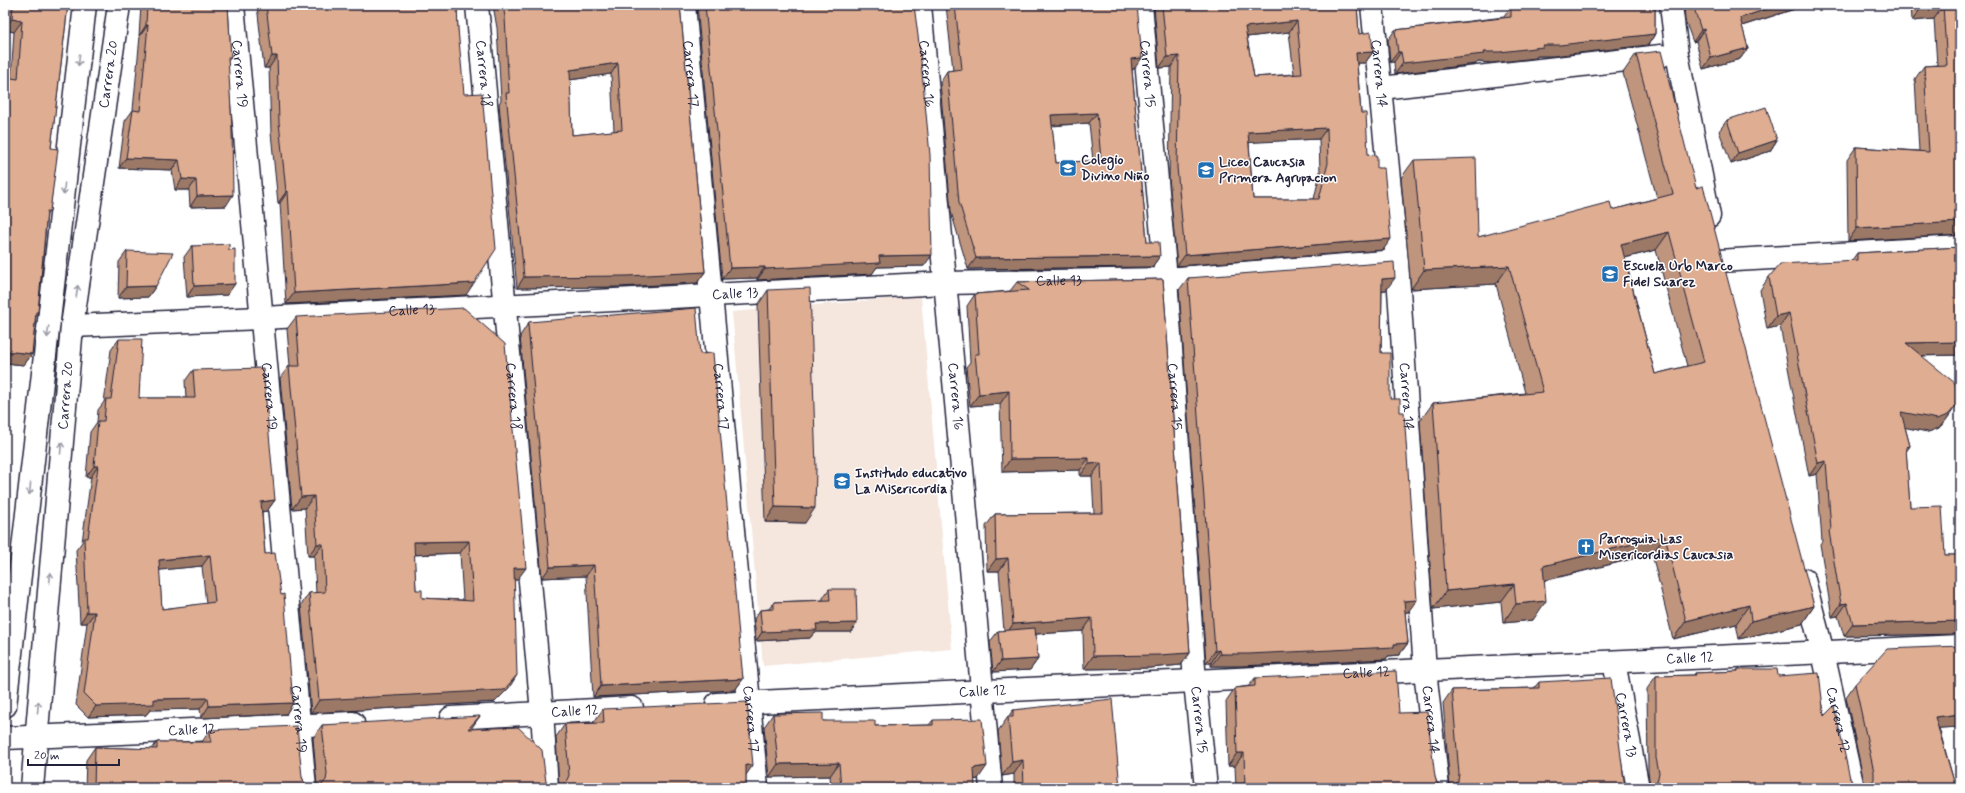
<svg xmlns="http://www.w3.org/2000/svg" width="1965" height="793" font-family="Mynerve,sans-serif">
<rect width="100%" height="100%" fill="#fff"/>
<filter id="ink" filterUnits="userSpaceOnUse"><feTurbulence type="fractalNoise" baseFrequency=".025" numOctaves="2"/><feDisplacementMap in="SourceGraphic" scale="8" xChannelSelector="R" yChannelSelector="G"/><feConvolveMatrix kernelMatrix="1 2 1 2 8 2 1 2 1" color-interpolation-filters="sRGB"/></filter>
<g filter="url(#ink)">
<polygon fill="#f5e6de" points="921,296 952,649 763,666 732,312"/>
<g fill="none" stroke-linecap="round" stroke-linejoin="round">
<defs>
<g id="minor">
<path id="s1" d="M233,5L305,788"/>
<path id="s2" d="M477,5L542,712L547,788"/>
<path id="s3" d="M684,5L757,788"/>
<path id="s4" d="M920,5L991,788"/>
<path id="s5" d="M1141,5L1166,279L1195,682L1206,788"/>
<path id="s6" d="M1372,5L1397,261L1425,670L1438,788"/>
<polyline points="1671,5 1677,54 1709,216"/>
<polyline points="1381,88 1661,56"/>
<polyline points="1718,261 1960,247"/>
<path id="s7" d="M72,326L262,318L945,283L1166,279L1397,261"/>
<path id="s8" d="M1804,580L1823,653L1853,788"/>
<path id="s9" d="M1614,662L1638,788"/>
<path id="s10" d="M717,704L1425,670L1960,646"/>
<path id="s11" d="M451,718L632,708"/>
<path id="s12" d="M5,738L353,723"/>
</g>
<g id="primary">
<polyline points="5,706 85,5"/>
<path id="s13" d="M32,788L72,326L119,5"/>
</g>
</defs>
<use href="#minor" stroke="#22223b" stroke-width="25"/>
<use href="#primary" stroke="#22223b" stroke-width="25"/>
<use href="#minor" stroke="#fff" stroke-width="22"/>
<use href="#primary" stroke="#fff" stroke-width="22"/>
</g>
<g fill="#c0957d" stroke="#22223b" fill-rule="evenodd">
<polygon points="6,5 68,5 51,148 50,211 47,214 38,312 36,316 32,354 24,365 5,363 5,77 11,78 14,32 5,30 5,15"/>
<polygon points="141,5 228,5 231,57 228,61 226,206 190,207 189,190 175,190 172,170 119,168 125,121 133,110 140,36 139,36"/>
<polygon points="257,5 457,5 466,295 286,304 280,203 278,203 271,133 269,68 264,68"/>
<path d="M493,5H680L705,272L697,283L619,287L517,288L499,104L501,100L497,28ZM611,74L614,131L572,135L570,80Z"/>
<polygon points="697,5 914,5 924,266 877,267 872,274 757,280 757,278 722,279"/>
<path d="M946,5H1137L1134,69H1132L1147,242L1160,256L1152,267L968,269L951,212L940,82L947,71L953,70ZM1089,123L1093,161L1056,163L1052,126Z"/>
<path d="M1154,5H1357L1359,34L1373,52L1365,63H1357L1361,113L1368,155L1377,168L1383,250L1177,266L1169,178L1171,67L1159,68ZM1289,32L1294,74L1254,77L1247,37ZM1319,139L1320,173L1314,199H1253L1249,142Z"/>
<polygon points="1545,5 1655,5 1655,34 1648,45 1553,56 1537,56 1536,58 1492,63 1478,62 1476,64 1395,74 1394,62 1390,62 1388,40 1395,30 1504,17 1511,6 1544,6"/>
<polygon points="1684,5 1807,5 1742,26 1748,48 1740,59 1703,69 1696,41 1693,42 1685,20"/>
<polygon points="1911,5 1960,5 1960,235 1848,241 1847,160 1856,147 1919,151 1915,79 1924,66 1937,65 1934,19 1912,21"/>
<path d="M1636,54L1696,188L1814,606L1802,624L1739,639L1736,624L1673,639L1652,554L1544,581L1533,620L1503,623L1501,602L1433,609L1420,421L1433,403L1525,393L1496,284L1411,289L1401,178L1414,160L1478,237L1612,210L1657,198L1623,73ZM1656,250L1687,366L1655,374L1625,258Z"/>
<polygon points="1727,120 1777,140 1770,151 1731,164 1719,131"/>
<polygon points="192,246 229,250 227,295 187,297 184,257"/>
<polygon points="1960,247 1960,355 1921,356 1947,419 1939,428 1928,432 1905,427 1910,446 1906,451 1910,507 1945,555 1960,555 1960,634 1844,636 1838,616 1832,617 1820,544 1822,541 1817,474 1809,476 1780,326 1767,329 1760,290 1769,277 1852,260 1857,253"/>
<polygon points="127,251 156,286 148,297 118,298 119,262"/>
<polygon points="1188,278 1386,290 1382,290 1381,353 1390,399 1408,612 1405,612 1408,643 1399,655 1388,656 1386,659 1241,666 1211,666 1211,663 1206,663 1179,290"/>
<polygon points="1163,279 1190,653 1181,665 1150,668 1084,669 1083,631 1036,634 1038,659 1030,670 993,672 990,642 998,631 1004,631 999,571 987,571 986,526 995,514 1094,513 1092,476 1080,476 1080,470 1002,472 1000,404 970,406 966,367 970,362 967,306 975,294 1010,291 1017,282"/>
<polygon points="768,290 805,523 765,522 758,305"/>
<path d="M296,317L517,580H514L509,688L495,702L311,713L301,605L309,593H316L314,556H308L305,508L292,509L280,378L289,366H290L287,329ZM460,553L463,600L422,598L416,590L414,555Z"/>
<polygon points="529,322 700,354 743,679 735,690 593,697 586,576 542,578 520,336"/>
<path d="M119,339L139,398H186L185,381L193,370L275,500L267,511L262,512L265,554L293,703L286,714L201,718L200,709L150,710L146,715L88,717L76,705L87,623H80L76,550L82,542L91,477H86L90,432L97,422L98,410L104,402L111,350ZM202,566L206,604L162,609L159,570Z"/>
<polygon points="829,589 857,623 851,632 815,632 810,638 756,641 754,619 760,610 769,609 774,602 823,600 823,598"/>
<polygon points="1960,646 1960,727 1939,728 1955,785 1960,788 1650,788 1650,786 1648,771 1647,689 1656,676 1694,675 1695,673 1737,671 1738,669 1778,676 1824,716 1850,778 1853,784 1859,787 1865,787 1846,697 1855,684"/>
<polygon points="1255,678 1399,713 1435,777 1437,783 1442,786 1448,788 1450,787 1443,703 1452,690 1534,688 1539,682 1625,788 1236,788 1235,766 1228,766 1226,701 1235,688 1249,686"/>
<polygon points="603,709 746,774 746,788 85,788 86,760 95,747 152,749 157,742 202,742 210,730 302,777 304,782 309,786 315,787 317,786 313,738 322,725 471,729 546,782 551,786 557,787 559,787 556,737 565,724 594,724 594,722"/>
<polygon points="1013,710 1120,788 1014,788 1014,774 1002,776 998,731"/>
<polygon points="773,714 823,721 875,726 929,725 933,720 978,779 974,780 975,788 831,788 830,776 769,777 764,727"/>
</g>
<g fill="#9c7966" stroke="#22223b">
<polygon points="1779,5 1807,5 1732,29 1740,18"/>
<polygon points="1943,6 1934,19 1912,21 1921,8"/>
<polygon points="12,19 22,21 14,32 5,30 5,28"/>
<polygon points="1297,21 1289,32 1238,38 1245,27"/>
<polygon points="146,25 148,25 140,36 139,36"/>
<polygon points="1704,29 1696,41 1693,42 1701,30"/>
<polygon points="1655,34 1648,45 1553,56 1537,56 1536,58 1492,63 1478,62 1476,64 1395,74 1403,63 1483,52 1543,45"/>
<polygon points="1748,48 1740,59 1703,69 1711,58"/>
<polygon points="1373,52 1365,63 1348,63 1356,53"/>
<polygon points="1398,52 1401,52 1394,62 1390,62"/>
<polygon points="272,56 277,56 269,68 264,68"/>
<polygon points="1179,56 1171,67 1159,68 1167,57"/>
<polygon points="1142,58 1134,69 1123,70 1131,59"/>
<polygon points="618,63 611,74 562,81 570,70"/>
<polygon points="1097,113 1089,123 1043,126 1051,115"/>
<polygon points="1327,128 1319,139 1241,143 1248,132"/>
<polygon points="1777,140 1770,151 1731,164 1738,153"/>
<polygon points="126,158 179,160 172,170 119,168"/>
<polygon points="182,179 196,180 189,190 175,190"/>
<polygon points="288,191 280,203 278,203 286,192"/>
<polygon points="233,195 226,206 190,207 197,196"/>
<polygon points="1960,222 1960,235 1848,241 1857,228"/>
<polygon points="1669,232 1656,250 1608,262 1621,244"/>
<polygon points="1391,239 1383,250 1177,266 1185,255"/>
<polygon points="932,255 924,266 877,267 872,274 757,280 765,269 879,256"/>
<polygon points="1160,256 1152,267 968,269 976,258"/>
<polygon points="1509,266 1496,284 1411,289 1424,270"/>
<polygon points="765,267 757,278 722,279 730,268"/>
<polygon points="705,272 697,283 619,287 517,288 524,277"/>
<polygon points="1395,278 1386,290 1374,291 1382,279"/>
<polygon points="474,283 466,295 286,304 294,293"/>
<polygon points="235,284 227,295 187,297 194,286"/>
<polygon points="156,286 148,297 118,298 126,287"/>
<polygon points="1789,313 1780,326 1767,329 1776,316"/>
<polygon points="1960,342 1960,355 1897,356 1906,343"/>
<polygon points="5,351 32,354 24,365 5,363"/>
<polygon points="1009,391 1000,404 970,406 979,394"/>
<polygon points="1956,406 1947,419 1939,428 1928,432 1892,425 1901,412"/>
<polygon points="1910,446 1901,459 1906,447"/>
<polygon points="1089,458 1080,470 1002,472 1010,459"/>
<polygon points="1826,461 1817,474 1809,476 1818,463"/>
<polygon points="1101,463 1092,476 1080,476 1089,464"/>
<polygon points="94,466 98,466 91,477 86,477"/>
<polygon points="314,496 305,508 292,509 301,497"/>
<polygon points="275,500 267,511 253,513 261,502"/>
<polygon points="775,507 815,508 805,523 765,522"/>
<polygon points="1665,536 1652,554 1530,584 1543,566"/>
<polygon points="469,541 460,553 405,555 414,542"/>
<polygon points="317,544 323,544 314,556 308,556"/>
<polygon points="210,555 202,566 151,571 159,560"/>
<polygon points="1008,558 999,571 987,571 996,559"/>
<polygon points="594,565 586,576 542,578 550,567"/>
<polygon points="514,568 526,568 517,580 505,581"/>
<polygon points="1514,584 1501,602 1433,609 1446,591"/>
<polygon points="1417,600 1408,612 1396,613 1404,601"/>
<polygon points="1546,601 1533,620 1503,623 1516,604"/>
<polygon points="1847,603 1838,616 1832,617 1841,604"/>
<polygon points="1749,605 1736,624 1673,639 1686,621"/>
<polygon points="1814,606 1802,624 1739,639 1751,621"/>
<polygon points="87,612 95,612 87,623 80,623"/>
<polygon points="1092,618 1083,631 1005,636 1013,624"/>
<polygon points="1960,621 1960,634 1844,636 1853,624"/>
<polygon points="857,623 851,632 815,632 810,638 756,641 762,632 816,624"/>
<polygon points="1408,643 1399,655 1388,656 1386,659 1241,666 1211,666 1220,654"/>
<polygon points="1219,650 1211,663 1206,663 1215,651"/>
<polygon points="1190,653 1181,665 1150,668 1084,669 1093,656"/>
<polygon points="1038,659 1030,670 993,672 1001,661"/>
<polygon points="517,675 509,688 495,702 311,713 319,700"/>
<polygon points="743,679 735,690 593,697 601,686"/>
<polygon points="208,698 200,709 150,710 146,715 88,717 96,706 154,699"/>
<polygon points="293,703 286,714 201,718 209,706"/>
<polygon points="1960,714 1960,727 1926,729 1935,717"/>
<polygon points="480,716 471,729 468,729"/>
<polygon points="1237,753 1244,753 1235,766 1228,766"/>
<polygon points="1023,760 1014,774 1002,776 1012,762"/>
<polygon points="839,763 830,776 769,777 778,764"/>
<polygon points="746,765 753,765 744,778"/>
<polygon points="987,766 978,779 965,781 974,768"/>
</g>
<g fill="#dfad91" stroke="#22223b" fill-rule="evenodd">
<polygon points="13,5 68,5 51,148 58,149 50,211 47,211 38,312 36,312 32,354 5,351 5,77 18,79 22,21 12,19"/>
<polygon points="147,5 228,5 231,57 228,57 232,128 233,195 197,196 196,180 182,179 179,160 126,158 133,110 140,111 148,25 146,25"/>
<polygon points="266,5 457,5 458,29 464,94 482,93 496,249 474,283 294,293 288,191 286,192 279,122 277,56 272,56"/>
<path d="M503,5H680L705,272L627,276L524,277L506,93H509L505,17ZM618,63L622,130L572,135L570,70Z"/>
<polygon points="705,5 914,5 920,51 930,155 932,255 879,256 880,263 765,269 765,267 730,268"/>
<path d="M955,5H1137L1142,58L1131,59L1147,242H1159L1160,256L976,258L959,202L947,71L962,69ZM1097,113L1101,160L1056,163L1051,115Z"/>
<path d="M1162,5H1357L1359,34L1371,32L1373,52L1356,53L1361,113H1366L1368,155L1377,156V168H1384L1391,239L1185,255L1177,167L1179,56L1167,57ZM1297,21L1302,74L1254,77L1245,27ZM1327,128L1328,163L1319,199H1253L1248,132Z"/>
<polygon points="1552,5 1655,5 1655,34 1560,45 1543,45 1543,47 1500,52 1483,52 1484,54 1403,63 1401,52 1398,52 1395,30 1511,17 1511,6 1552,6"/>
<polygon points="1693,5 1779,5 1740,18 1748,48 1711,58 1704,29 1701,30 1694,8"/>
<polygon points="1920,5 1960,5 1960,222 1857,228 1856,147 1929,152 1924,66 1947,65 1943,6 1921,8"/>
<path d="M1661,51L1696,188L1703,186L1814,606L1751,621L1749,605L1686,621L1665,536L1543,566L1546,601L1516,604L1514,584L1446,591L1433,403L1543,392L1509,266L1424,270L1414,160L1476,158L1478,237L1610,202L1612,210L1673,194L1636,54ZM1669,232L1704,362L1655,374L1621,244Z"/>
<polygon points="1766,107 1777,140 1738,153 1727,120"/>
<polygon points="229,244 229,250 235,249 235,284 194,286 192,246"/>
<polygon points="1960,247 1960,342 1906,343 1955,383 1958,395 1956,406 1948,415 1937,419 1901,412 1910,446 1906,447 1910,507 1942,506 1945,555 1960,555 1960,621 1853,624 1847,603 1841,604 1829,531 1831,530 1826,461 1818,463 1789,313 1776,316 1769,277 1780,264 1857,260 1857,253"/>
<polygon points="127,251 173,253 156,286 126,287"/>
<polygon points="1394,262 1395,278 1382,279 1381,353 1390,353 1390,399 1400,399 1400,412 1404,412 1417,600 1404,601 1408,643 1394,644 1394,647 1249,654 1220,654 1219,650 1215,651 1188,278"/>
<polygon points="1163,279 1190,653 1159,655 1093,656 1092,618 1013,624 1008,558 996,559 995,514 1103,513 1101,463 1089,464 1089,458 1010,459 1009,391 979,394 975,354 979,354 975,294 1029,290 1017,282"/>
<polygon points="810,288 816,468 815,508 775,507 768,290"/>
<path d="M464,308L505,344L526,568H514L517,675L504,690L319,700L309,593L325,592L323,544H317L314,496L301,497L289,366H300L296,317ZM469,541L473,601L422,598V590H416L414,542Z"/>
<polygon points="696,308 700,354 713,353 743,679 601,686 594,565 550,567 528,325 529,322"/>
<path d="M119,339H142L139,398H195L193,370L263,368L275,500L261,502L265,554L275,553L281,595L284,594L293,703L209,706L208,698L154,699V704L96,706L84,694L95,612H87L84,538H88L98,466H94L98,421H104L106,399H111ZM210,555L215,602L162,609L159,560Z"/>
<polygon points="5,532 7,532 5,581"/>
<polygon points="829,589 856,589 857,623 816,624 817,630 762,632 760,610 774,609 774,602 830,600"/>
<polygon points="1035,628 1038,659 1001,661 998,631"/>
<polygon points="1960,646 1960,714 1935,717 1955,785 1960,784 1960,788 1657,788 1657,782 1659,773 1656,758 1656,676 1696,675 1695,673 1738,671 1738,669 1777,669 1778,676 1819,673 1824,716 1834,706 1850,778 1853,784 1859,787 1865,787 1871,784 1874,779 1874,772 1855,684 1887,649"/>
<polygon points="1396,671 1399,713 1427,712 1435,777 1437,783 1442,786 1448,788 1455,785 1458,781 1459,774 1452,690 1539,688 1539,682 1611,678 1625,788 1245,788 1244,753 1237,753 1235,688 1255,686 1255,678"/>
<polygon points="1112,699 1120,788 1024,788 1023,760 1012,762 1008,717 1013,717 1013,710"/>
<polygon points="747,702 753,765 746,765 746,788 94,788 95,747 157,749 157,742 211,742 210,730 297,726 302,777 304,782 309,786 315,787 322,785 326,780 327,774 322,725 480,716 468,729 518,727 542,750 546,782 551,786 557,787 563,785 567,780 569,775 565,724 604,723 603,709"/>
<polygon points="823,713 823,721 875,721 875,726 933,725 933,720 982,719 987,766 974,768 975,788 841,788 839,763 778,764 773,714"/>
</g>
<defs><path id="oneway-shaft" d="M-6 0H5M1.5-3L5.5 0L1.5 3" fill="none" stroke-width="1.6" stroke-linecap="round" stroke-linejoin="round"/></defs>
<g stroke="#9c9ca7">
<use href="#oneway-shaft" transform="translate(79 60) rotate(96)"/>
<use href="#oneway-shaft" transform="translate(64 189) rotate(96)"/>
<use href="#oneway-shaft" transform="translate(77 291) rotate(-82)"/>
<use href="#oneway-shaft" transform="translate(48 332) rotate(96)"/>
<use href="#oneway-shaft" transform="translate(61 448) rotate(-85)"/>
<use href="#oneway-shaft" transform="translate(30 489) rotate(96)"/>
<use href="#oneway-shaft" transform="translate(50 578) rotate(-85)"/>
<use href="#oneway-shaft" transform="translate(38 707) rotate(-85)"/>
</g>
</g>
<defs>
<symbol id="school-square" viewBox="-11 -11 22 22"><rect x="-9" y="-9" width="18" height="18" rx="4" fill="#1f6fb2" stroke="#fff"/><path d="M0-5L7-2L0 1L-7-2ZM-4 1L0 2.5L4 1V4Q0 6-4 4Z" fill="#fff"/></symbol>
<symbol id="church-square" viewBox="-11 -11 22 22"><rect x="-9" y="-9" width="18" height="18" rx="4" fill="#1f6fb2" stroke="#fff"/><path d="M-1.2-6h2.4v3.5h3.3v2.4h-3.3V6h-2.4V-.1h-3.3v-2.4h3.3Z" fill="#fff"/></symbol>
</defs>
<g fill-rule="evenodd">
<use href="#school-square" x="1058" y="158" width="20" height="20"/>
<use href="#school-square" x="1196" y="160" width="20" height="20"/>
<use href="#school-square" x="1600" y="264" width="20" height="20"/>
<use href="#school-square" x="832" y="471" width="20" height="20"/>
<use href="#church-square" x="1576" y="537" width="20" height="20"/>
</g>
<g text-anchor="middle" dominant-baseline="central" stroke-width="3" stroke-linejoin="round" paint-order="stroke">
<g font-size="14" fill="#22223b" stroke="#fff">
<text stroke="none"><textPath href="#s13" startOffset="718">Carrera 20</textPath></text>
<text stroke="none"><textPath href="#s1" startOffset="69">Carrera 19</textPath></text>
<text stroke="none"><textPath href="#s2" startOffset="69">Carrera 18</textPath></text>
<text stroke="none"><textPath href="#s3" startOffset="69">Carrera 17</textPath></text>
<text stroke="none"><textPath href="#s4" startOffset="69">Carrera 16</textPath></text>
<text stroke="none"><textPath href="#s5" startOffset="69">Carrera 15</textPath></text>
<text stroke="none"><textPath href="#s6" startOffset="69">Carrera 14</textPath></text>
<text stroke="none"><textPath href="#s7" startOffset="988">Calle 13</textPath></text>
<text stroke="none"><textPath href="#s7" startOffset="664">Calle 13</textPath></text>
<text stroke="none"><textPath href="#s7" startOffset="340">Calle 13</textPath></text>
<text stroke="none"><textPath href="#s13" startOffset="394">Carrera 20</textPath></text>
<text stroke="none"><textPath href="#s1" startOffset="393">Carrera 19</textPath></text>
<text stroke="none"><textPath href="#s2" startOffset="393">Carrera 18</textPath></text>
<text stroke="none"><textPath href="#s4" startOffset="393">Carrera 16</textPath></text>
<text stroke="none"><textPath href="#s5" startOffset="393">Carrera 15</textPath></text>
<text stroke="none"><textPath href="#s6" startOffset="393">Carrera 14</textPath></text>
<text stroke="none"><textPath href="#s3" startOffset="393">Carrera 17</textPath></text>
<text stroke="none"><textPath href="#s10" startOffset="974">Calle 12</textPath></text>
<text stroke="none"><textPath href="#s10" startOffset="650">Calle 12</textPath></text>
<text stroke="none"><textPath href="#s10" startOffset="266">Calle 12</textPath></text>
<text stroke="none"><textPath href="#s11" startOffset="124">Calle 12</textPath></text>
<text stroke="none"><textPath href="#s1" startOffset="717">Carrera 19</textPath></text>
<text stroke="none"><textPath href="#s3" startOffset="717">Carrera 17</textPath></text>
<text stroke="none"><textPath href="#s5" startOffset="717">Carrera 15</textPath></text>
<text stroke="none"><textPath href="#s6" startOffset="717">Carrera 14</textPath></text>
<text stroke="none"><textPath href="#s8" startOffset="144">Carrera 12</textPath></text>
<text stroke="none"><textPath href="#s9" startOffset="64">Carrera 13</textPath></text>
<text stroke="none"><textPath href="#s12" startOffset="187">Calle 12</textPath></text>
</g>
<g font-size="14" font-weight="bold" fill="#22223b" stroke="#fff" text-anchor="start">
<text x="1081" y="160">Colegio<tspan x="1081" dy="16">Divino Niño</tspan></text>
<text x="1219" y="162">Liceo Caucasia<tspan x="1219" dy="16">Primera Agrupacion</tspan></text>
<text x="1623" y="266">Escuela Urb Marco<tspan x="1623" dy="16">Fidel Suarez</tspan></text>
<text x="855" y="473">Institudo educativo<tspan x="855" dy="16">La Misericordia</tspan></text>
<text x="1599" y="539">Parroquia Las<tspan x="1599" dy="16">Misericordias Caucasia</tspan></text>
</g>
</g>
<rect width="1965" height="793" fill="none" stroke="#fff" stroke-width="20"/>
<rect x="10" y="10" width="1945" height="773" fill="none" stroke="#22223b" stroke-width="1.5" filter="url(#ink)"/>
<path d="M28 759v6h91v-6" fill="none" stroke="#22223b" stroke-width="2"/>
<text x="34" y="759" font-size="12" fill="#22223b" stroke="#ffffff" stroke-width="3" paint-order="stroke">20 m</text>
</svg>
